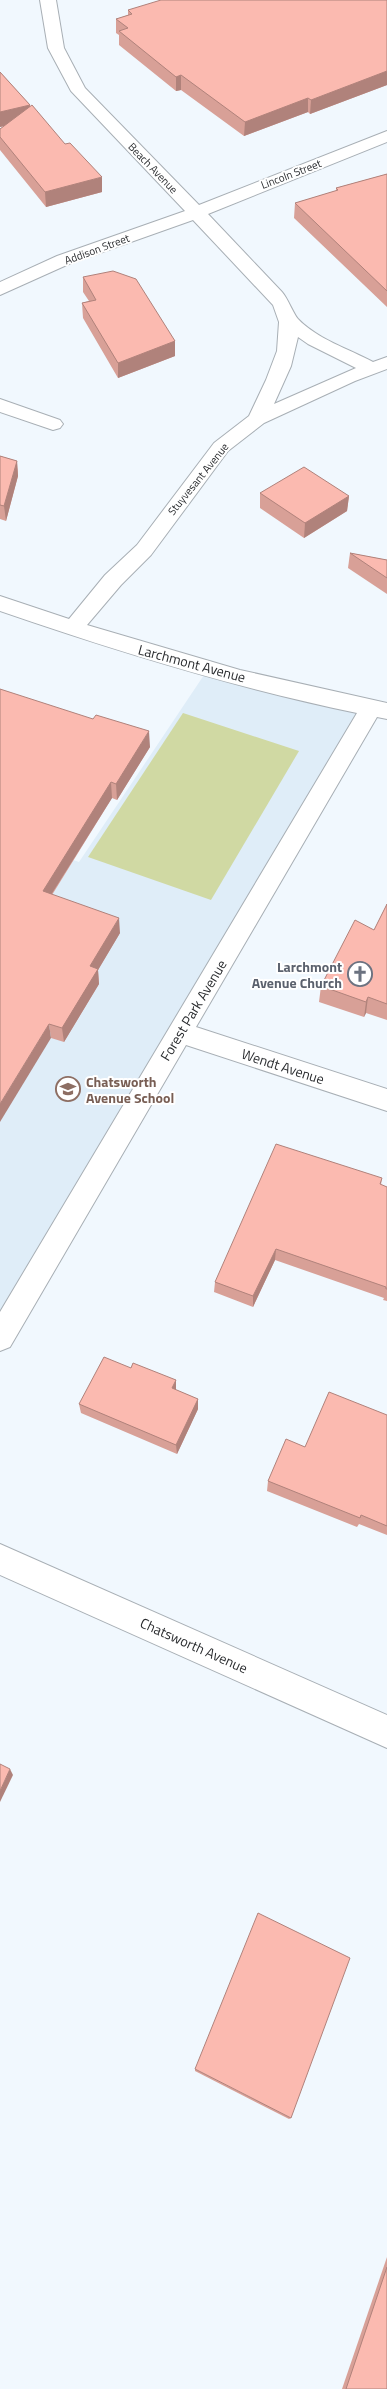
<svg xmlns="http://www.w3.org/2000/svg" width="387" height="2389" font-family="'Titillium Web',sans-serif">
<rect width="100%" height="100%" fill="#f1f8fe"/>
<polygon fill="#dfedf8" points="204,675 363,711 0,1315 0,835 79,862"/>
<polygon fill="#d0d9a3" points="183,713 299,751 211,900 88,857"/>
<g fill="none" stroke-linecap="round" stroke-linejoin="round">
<defs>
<g id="minor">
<path d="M40,0H56L64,48L85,88L199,205L387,131V142L208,214L282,292C288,299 294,315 298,319C317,339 349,349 373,362L387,357V369L355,381L264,423L228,451L151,555L121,585L87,625L240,670L387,703V719L377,717L196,1027L387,1089V1111L186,1045L10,1347L0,1351V1312L357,713C235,688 116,651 0,611V596L69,619L105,575L137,545L214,443L249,416L266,380L277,351L279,322L273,305L193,220L69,264L0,295V282L57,256L185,211L71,91L48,48ZM298,337L308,344L356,368L274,404L291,366Z"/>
<polygon points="0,399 60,420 63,424 60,428 53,430 0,412"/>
<polygon points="0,1544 387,1715 387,1748 0,1575"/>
</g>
</defs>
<use href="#minor" stroke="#a8afb5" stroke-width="2"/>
<use href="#minor" fill="#fff" fill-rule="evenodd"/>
</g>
<g fill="#d8a097">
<polygon points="387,0 387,85 310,114 308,112 244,136 181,90 176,91 119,45 119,35 116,33 116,19 128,15 128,10"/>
<polygon points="0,72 30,105 30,106 102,192 46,207 0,150 0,129 4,126 0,127"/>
<polygon points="387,174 387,307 294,218 295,203 336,191 336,188"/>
<polygon points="83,277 175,341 175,356 118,378 83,318 82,303 89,301 83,292"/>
<polygon points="0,456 17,461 18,476 6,521 0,519"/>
<polygon points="260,493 349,496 347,511 304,538 260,508"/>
<polygon points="350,553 387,560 387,594 348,568"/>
<polygon points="0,689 150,747 117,800 112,798 52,895 120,933 98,970 99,984 64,1042 51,1038"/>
<polygon points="387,904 387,1020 366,1013 364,1017 319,1002 321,986 374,930"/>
<polygon points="382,1178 381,1185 387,1187 387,1301 383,1300 384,1298 275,1260 253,1307 214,1292 215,1282"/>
<polygon points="131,1368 176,1380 176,1390 198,1399 198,1409 177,1454 81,1413 79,1404"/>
<polygon points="387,1415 387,1535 359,1524 357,1527 267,1491 268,1481 305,1447"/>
<polygon points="195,2069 291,2118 289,2119 195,2071"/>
<polygon points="387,2257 387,2389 342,2389"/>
</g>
<g fill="#b0827b">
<polygon points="387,71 387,85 310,114 311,100"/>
<polygon points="181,75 181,90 176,91 176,77"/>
<polygon points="308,98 308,112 244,136 245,122"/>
<polygon points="30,105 31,120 0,127 0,112"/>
<polygon points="102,177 102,192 46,207 45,192"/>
<polygon points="175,341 175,356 118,378 118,363"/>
<polygon points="17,461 18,476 6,521 4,506"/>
<polygon points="349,496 347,511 304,538 305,523"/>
<polygon points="149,731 150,747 117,800 116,784"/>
<polygon points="111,782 112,798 44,906 43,891"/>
<polygon points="119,918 120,933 98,970 99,984 64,1042 62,1028 90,966"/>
<polygon points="368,997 366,1013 364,1017 366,1002"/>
<polygon points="49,1024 51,1038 0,1122 0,1104"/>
<polygon points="276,1249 275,1260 253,1307 253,1296"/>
<polygon points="176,1380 176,1391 172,1388"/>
<polygon points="198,1399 198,1409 177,1454 176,1445"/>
<polygon points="10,1769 13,1775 0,1802 0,1791"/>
</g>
<g fill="#fbbab0" stroke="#b0827b">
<polygon points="161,0 387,0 387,71 311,100 308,98 245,122 181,75 176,77 119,31 128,28 116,19 132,14 128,10"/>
<polygon points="0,72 30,105 0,112"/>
<polygon points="32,105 65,144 70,143 102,177 45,192 0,137 0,129"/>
<polygon points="387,174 387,291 295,203 338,190 336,188"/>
<polygon points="113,271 136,279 175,341 118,363 82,303 96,300 83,277"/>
<polygon points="0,456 17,461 4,506 0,505"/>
<polygon points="304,467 349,496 305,523 260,493"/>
<polygon points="350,553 387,560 387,578"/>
<polygon points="0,689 93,719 96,715 149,731 116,784 111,782 43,891 119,918 90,966 98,969 62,1028 49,1024 0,1104"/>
<polygon points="387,904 387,1004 368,997 366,1002 321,986 355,920 374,930"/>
<polygon points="276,1144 382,1178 380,1184 387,1187 387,1289 386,1289 386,1287 276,1249 253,1296 215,1282"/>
<polygon points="104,1357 131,1368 133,1363 176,1380 172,1388 198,1399 176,1445 79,1404"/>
<polygon points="329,1392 387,1415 387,1526 361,1515 360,1518 268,1481 286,1439 305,1447"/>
<polygon points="0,1764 10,1769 0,1791"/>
<polygon points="258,1913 350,1958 291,2118 195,2069"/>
<polygon points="387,2267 387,2389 346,2389"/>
</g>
<defs>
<symbol id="church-ring" viewBox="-11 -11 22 22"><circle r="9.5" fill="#fff" stroke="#6b7280" stroke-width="1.5"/><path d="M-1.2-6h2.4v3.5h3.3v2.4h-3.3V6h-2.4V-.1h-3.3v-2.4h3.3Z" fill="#6b7280"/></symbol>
<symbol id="school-ring" viewBox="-11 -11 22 22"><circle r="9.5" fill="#fff" stroke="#8d6e63" stroke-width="1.5"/><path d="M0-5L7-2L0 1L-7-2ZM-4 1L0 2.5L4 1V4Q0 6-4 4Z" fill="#8d6e63"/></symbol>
</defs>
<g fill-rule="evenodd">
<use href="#church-ring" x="346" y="960" width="28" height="28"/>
<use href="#school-ring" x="54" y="1075" width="28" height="28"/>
</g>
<g text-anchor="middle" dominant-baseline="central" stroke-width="4" stroke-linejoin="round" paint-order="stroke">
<g font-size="11" fill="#2a2c2f" stroke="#fff">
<text transform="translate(153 168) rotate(46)">Beach Avenue</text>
<text transform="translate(291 174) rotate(-21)">Lincoln Street</text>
<text transform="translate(97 249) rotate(-20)">Addison Street</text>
<text transform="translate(198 479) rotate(-51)">Stuyvesant Avenue</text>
</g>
<g font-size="14" fill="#2a2c2f" stroke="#fff">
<text transform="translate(192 663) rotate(15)">Larchmont Avenue</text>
<text transform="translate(193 1010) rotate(-59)">Forest Park Avenue</text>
<text transform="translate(283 1066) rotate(18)">Wendt Avenue</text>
<text transform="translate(194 1645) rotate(24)">Chatsworth Avenue</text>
</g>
<g font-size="14" font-weight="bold" fill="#5b616d" stroke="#fff" text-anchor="end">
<text x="342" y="966">Larchmont<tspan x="342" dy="16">Avenue Church</tspan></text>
</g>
<g font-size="14" font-weight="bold" fill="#785e54" stroke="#fff" text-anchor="start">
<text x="86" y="1081">Chatsworth<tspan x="86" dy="16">Avenue School</tspan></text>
</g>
</g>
</svg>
